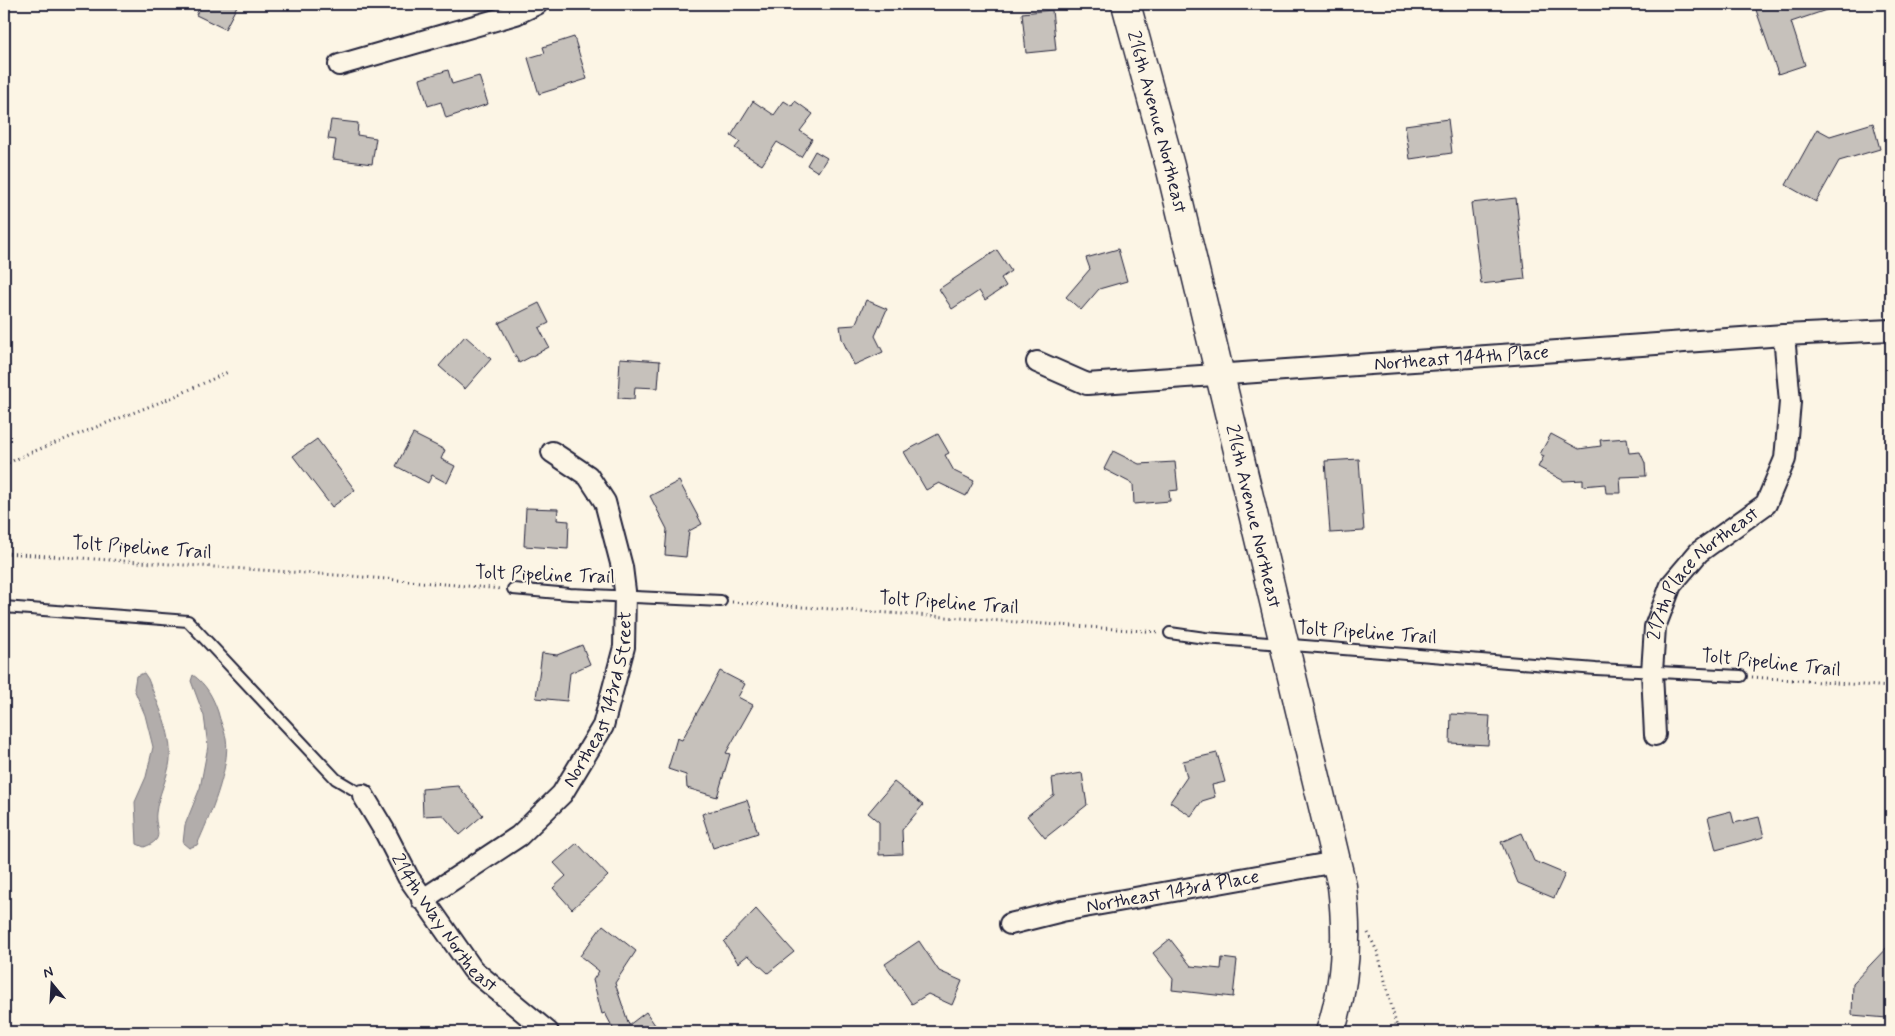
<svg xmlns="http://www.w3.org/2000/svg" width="1895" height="1036" font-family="Mynerve,sans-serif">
<rect width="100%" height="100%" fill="#fcf5e5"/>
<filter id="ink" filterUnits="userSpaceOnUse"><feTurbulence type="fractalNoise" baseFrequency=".02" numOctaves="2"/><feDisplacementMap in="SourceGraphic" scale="10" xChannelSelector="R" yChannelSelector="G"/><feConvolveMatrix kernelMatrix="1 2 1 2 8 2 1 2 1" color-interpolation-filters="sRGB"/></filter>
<g filter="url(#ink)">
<g fill="#b2adab" stroke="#78757e">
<path d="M144,673L148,679C158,705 172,731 170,760C168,778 158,795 156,813C154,830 167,839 144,847L137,844L135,802L146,777L153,747L145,715L134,689L136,676Z"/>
<path d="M193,675C206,684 213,697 218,712C220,721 224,729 226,738C231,767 209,818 197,845L189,848L183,843L185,825L200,788L208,746L204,716L191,681Z"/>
</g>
<g fill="#c6c1bb" stroke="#22223b">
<polygon points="201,4 238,4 225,29 196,15"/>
<polygon points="1754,4 1838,4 1838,6 1791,22 1805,65 1778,74"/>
<polygon points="1052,10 1056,50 1026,53 1022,13"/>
<polygon points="574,37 587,79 539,94 528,58 545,53 543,47"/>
<polygon points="448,70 452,84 479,76 488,104 446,118 441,102 428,106 420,79"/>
<polygon points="753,101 774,115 784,101 792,106 795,101 813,114 800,131 812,139 801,157 777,142 762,165 735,148 740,142 731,136"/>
<polygon points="1448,119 1452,153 1410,159 1405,125"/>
<polygon points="331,120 358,123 357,135 376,138 372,164 333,159 336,140 328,139"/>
<polygon points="1873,123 1880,149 1839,161 1816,202 1786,185 1817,129 1830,136"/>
<polygon points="815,151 827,158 818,172 807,165"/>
<polygon points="1516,198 1525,279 1481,284 1471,203"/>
<polygon points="1118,249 1127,281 1099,289 1081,310 1066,297 1090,269 1086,258"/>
<polygon points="997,250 1011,271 1001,278 1006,286 985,300 979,291 952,309 939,289"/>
<polygon points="866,300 887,309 875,336 883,352 854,365 842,339 840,326 855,325"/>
<polygon points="539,303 549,323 539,328 549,347 519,363 499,323"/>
<polygon points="465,336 491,359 465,389 439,366"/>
<polygon points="620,358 660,361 658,388 635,387 634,399 618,398"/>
<polygon points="413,434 445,450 441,459 455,466 447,483 432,475 428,483 396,466"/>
<polygon points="938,434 949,453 945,455 954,471 974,481 966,496 939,483 926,490 904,452"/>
<polygon points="1551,434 1579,449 1601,446 1600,440 1627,438 1629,453 1640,452 1645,463 1646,476 1620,477 1621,493 1606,493 1605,484 1583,486 1583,480 1564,481 1538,467 1544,456 1540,454"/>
<polygon points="317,439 355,490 332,507 293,456"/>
<polygon points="1113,451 1139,464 1175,462 1178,490 1169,491 1170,501 1134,504 1133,484 1104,469"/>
<polygon points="1359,459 1364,531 1330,533 1325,461"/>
<polygon points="679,481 702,524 689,531 686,557 665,555 667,529 650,496"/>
<polygon points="526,508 558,509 557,520 569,521 568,549 524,546"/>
<polygon points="582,645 590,664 570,673 567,701 536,698 542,653 557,655"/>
<polygon points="720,671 745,684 738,697 753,705 726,753 730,754 717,797 687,788 686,775 668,769 677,738 682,740"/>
<polygon points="1451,714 1490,716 1488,745 1450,743"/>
<polygon points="1217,753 1225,782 1212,785 1215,797 1202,801 1191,816 1170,802 1187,777 1183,761"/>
<polygon points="1082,773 1087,805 1045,838 1027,816 1054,795 1052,778"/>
<polygon points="894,782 923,805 902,830 903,854 879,855 879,822 868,813"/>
<polygon points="458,786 483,815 460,835 443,815 423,816 422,789"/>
<polygon points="747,800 758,833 713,848 702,814"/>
<polygon points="1731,811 1734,823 1759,817 1764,837 1716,850 1708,817"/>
<polygon points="1522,833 1534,861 1565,874 1554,898 1518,883 1501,842"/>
<polygon points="577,843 608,876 572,909 553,888 566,876 554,863"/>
<polygon points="756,909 794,952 768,973 748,955 738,963 724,942"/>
<polygon points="603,925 636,951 615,983 629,1025 646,1012 660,1032 615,1032 605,1013 602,1014 593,980 599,971 580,956"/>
<polygon points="1170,939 1191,966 1221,969 1222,958 1237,960 1233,997 1172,990 1173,979 1153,953"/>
<polygon points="919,941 939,971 962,981 952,1005 928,994 912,1004 885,964"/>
<polygon points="1891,943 1891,984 1888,988 1887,1018 1852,1015 1853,983"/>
</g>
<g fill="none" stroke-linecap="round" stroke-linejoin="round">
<defs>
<g id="lane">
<polyline points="513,589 570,594 721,601"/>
<polyline points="4,607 188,621 336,779 363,795"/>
<polyline points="1170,633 1205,638 1596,669 1741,676"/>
</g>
<g id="street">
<polyline points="339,65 516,14 537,4"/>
<path id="s1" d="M1037,362L1087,384L1784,335L1891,330"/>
<path id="s2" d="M1655,735L1652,672L1655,627L1671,585L1699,552L1766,504L1785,459L1790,402L1784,335"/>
<path id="s3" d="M363,795L384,830L408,877L473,970L548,1032"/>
<path id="s4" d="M422,900L519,836L562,794L603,726L624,647L625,591L622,567L605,502L588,476L552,452"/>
<path id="s5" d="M1010,924L1062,911L1336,862"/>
</g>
<g id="secondary">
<path id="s6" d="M1126,4L1170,166L1342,886C1348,935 1346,985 1330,1032"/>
</g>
</defs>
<use href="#lane" stroke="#22223b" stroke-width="14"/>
<use href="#street" stroke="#22223b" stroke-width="24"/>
<use href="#secondary" stroke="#22223b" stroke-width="31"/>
<g stroke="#22223b" stroke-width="3" stroke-dasharray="1 4" stroke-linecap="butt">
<polyline points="4,465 27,454 171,398 228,372"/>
<polyline points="4,553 351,576 502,589"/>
<polyline points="732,602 1159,632"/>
<polyline points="1752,677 1891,687"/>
<polyline points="1368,933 1378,953 1398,1032"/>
</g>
<use href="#lane" stroke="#fcf5e5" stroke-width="10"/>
<use href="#street" stroke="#fcf5e5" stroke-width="20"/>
<use href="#secondary" stroke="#fcf5e5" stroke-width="28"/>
</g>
</g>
<g text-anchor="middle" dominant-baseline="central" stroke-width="4" stroke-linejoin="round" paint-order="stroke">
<g font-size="19" fill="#22223b" stroke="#fcf5e5">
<text stroke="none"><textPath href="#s6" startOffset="122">216th Avenue Northeast</textPath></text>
<text stroke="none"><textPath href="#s1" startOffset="430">Northeast 144th Place</textPath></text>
<text stroke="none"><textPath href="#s6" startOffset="528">216th Avenue Northeast</textPath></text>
<text transform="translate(142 548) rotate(4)">Tolt Pipeline Trail</text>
<text transform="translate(545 575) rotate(2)">Tolt Pipeline Trail</text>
<text stroke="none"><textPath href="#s2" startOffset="181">217th Place Northeast</textPath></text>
<text transform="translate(949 603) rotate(4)">Tolt Pipeline Trail</text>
<text transform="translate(1367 633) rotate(4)">Tolt Pipeline Trail</text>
<text transform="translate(1771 663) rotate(6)">Tolt Pipeline Trail</text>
<text stroke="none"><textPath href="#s4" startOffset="280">Northeast 143rd Street</textPath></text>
<text stroke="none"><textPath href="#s5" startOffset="166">Northeast 143rd Place</textPath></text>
<text stroke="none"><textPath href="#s3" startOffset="152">214th Way Northeast</textPath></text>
</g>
</g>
<rect width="1895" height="1036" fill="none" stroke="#fcf5e5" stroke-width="20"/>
<rect x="10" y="10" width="1875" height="1016" fill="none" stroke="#22223b" stroke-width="2" filter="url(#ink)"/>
<g transform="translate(52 984) rotate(342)" stroke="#fcf5e5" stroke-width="4" paint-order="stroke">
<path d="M0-4L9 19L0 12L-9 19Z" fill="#22223b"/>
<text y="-8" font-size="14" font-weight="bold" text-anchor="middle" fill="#22223b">N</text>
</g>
</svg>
